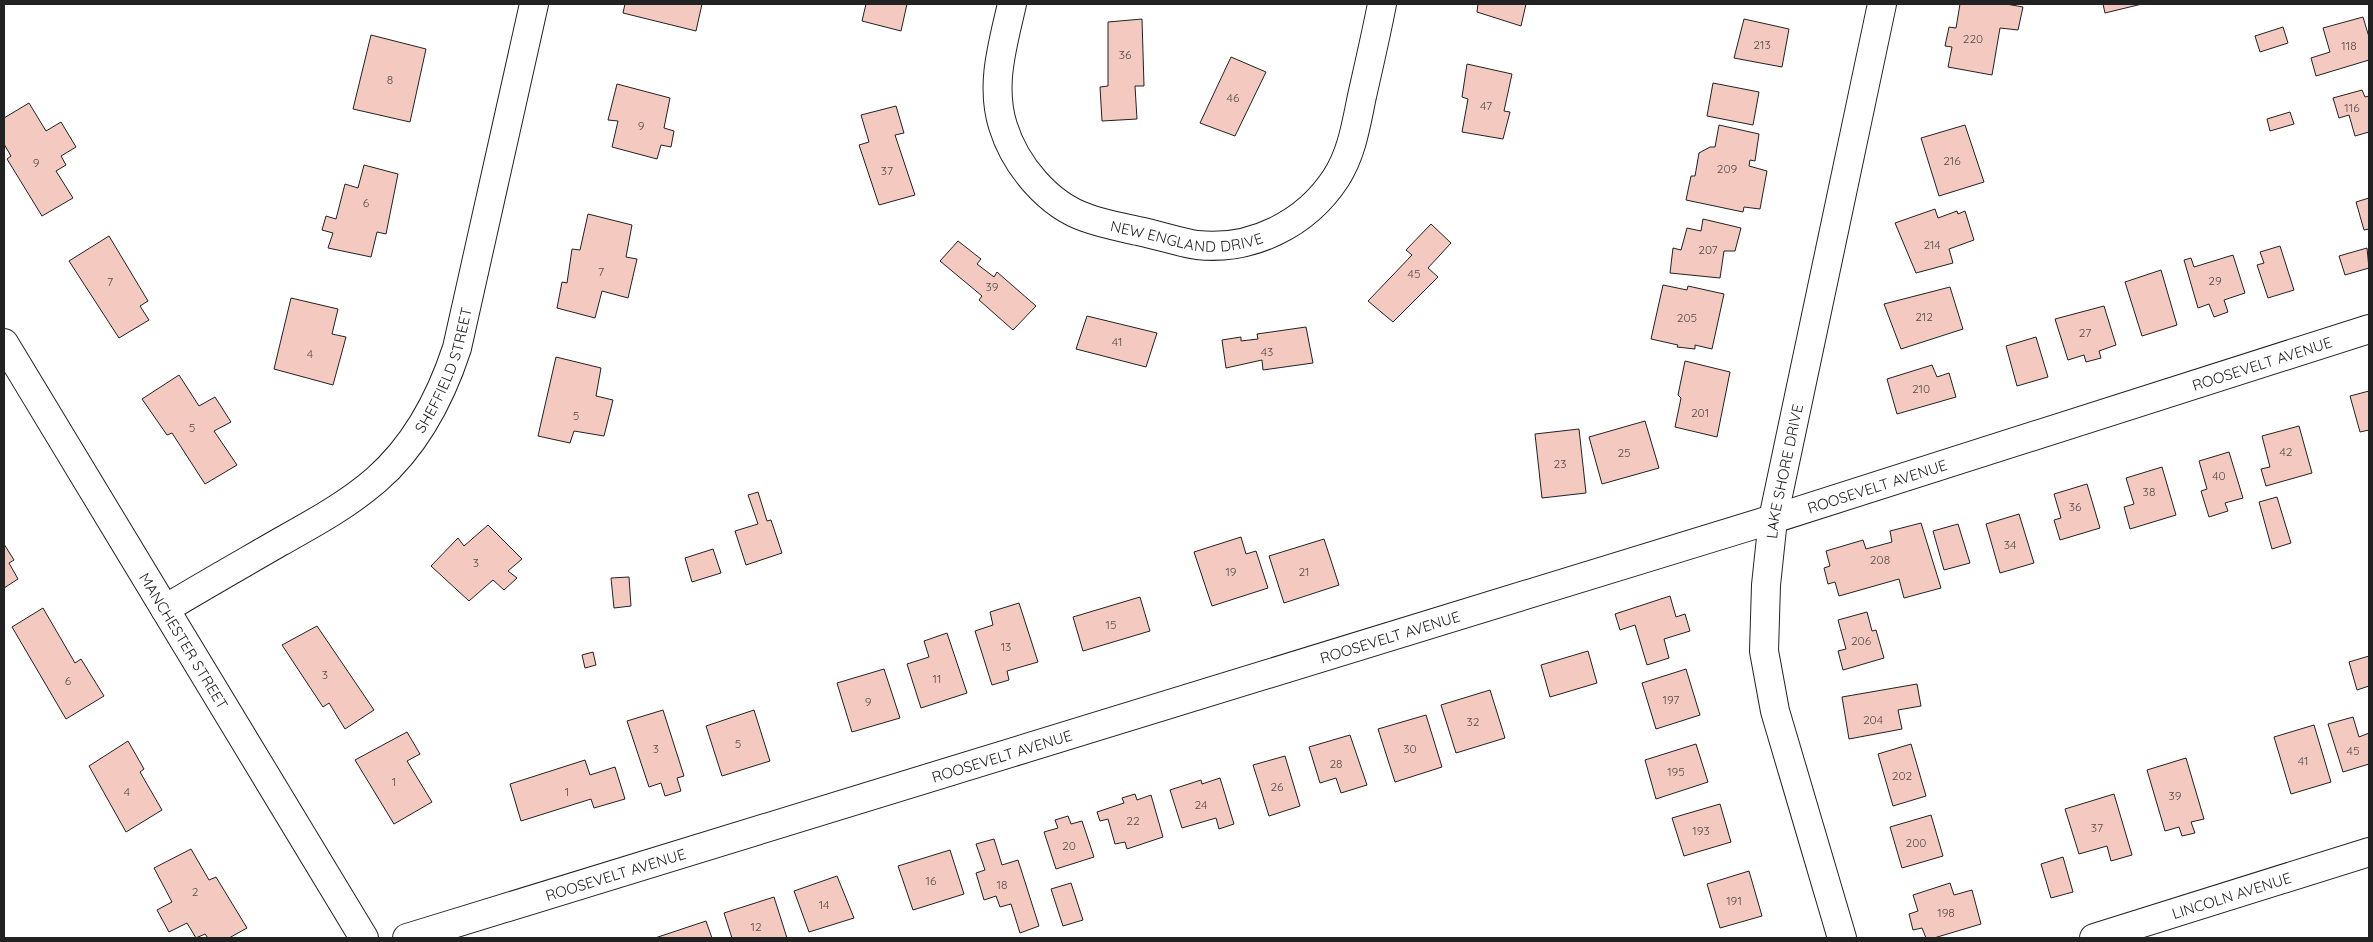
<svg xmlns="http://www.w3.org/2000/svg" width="2373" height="942" font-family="Quicksand,sans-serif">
<rect width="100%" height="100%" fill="#fff"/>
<g fill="#f3c9c0" stroke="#222">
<polygon points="625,4 702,4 696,31 623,13"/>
<polygon points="866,4 907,4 901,31 862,21"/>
<polygon points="1478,4 1526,4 1521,26 1477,12"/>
<polygon points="1960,4 2006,4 2023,7 2018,30 2000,28 1992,75 1948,67 1952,47 1945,46 1949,27 1956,28"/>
<polygon points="2103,4 2142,4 2105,13"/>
<polygon points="2363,17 2369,37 2369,60 2316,76 2311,58 2330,52 2323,28"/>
<polygon points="1142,19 1144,86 1135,86 1137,119 1102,121 1100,87 1108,86 1108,22"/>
<polygon points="1744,19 1789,29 1782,67 1734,58"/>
<polygon points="2283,27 2288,43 2260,52 2255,36"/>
<polygon points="371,35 426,49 410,122 353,109"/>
<polygon points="1231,57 1266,72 1235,136 1200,123"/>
<polygon points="1467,64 1512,74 1504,111 1510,112 1503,139 1462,132 1468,99 1462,97"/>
<polygon points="1713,83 1759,92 1753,125 1707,116"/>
<polygon points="617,84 670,98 664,128 674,131 671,147 661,145 657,159 612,147 618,121 608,120"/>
<polygon points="2362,90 2365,97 2369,96 2369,132 2355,136 2349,115 2339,118 2333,98"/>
<polygon points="29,103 46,131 61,122 76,147 61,156 66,165 56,171 73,198 42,216 7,159 11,156 4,144 4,118"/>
<polygon points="896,106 904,133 895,135 915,195 879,205 859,145 869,142 861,115"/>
<polygon points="2290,112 2294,124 2270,131 2267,119"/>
<polygon points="1719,125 1759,134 1755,161 1750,160 1749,166 1767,171 1760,209 1744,207 1743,212 1686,200 1691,176 1695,176 1699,153 1710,147 1715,147"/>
<polygon points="1965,125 1984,182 1939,196 1921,138"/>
<polygon points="364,165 398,174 386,234 377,232 371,257 328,248 333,233 322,230 326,216 336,219 345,184 358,188"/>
<polygon points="2369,198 2369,229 2364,230 2356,202"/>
<polygon points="1935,209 1938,218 1957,211 1958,214 1965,211 1974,240 1949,249 1953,263 1916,273 1895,223"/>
<polygon points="588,214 632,225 626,257 637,259 628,298 602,291 595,318 557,308 562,282 567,283 572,249 580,250"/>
<polygon points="1703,219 1741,228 1735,251 1724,251 1720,278 1670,273 1673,248 1681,250 1687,228 1701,231"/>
<polygon points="1431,224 1451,243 1428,268 1438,277 1393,322 1368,301 1412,255 1406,250"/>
<polygon points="109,236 148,301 140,306 149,320 119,338 69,261"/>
<polygon points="958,241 981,259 977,264 994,277 997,272 1036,306 1013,330 979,300 982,296 940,261"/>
<polygon points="2280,246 2294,290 2268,298 2257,265 2264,263 2260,252"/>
<polygon points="2367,248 2369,268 2345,275 2339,256"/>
<polygon points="2233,255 2245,293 2224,300 2228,312 2214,317 2209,304 2198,308 2184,260 2191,258 2194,267"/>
<polygon points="2161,270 2177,325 2142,336 2125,282"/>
<polygon points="1663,285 1687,290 1688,286 1724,294 1712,349 1695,345 1695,349 1677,347 1678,345 1651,339"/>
<polygon points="1950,287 1963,329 1901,349 1884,304"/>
<polygon points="291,298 338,309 332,334 346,337 333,385 274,369"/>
<polygon points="2104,306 2116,345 2099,351 2101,358 2086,362 2084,355 2068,360 2055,319"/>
<polygon points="1087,316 1157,333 1146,367 1076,349"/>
<polygon points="1306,327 1313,363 1263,370 1262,360 1226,368 1222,340 1241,337 1241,341 1258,339 1257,334"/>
<polygon points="2036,337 2048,377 2017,386 2006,346"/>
<polygon points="556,357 601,368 596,396 613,400 604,436 574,431 570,443 538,436"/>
<polygon points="1685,361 1730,372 1717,437 1675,427 1681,398 1678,395"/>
<polygon points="1932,365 1937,377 1949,373 1956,397 1897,414 1887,379"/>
<polygon points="179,375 199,406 215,397 231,422 214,431 237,465 205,484 172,433 167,435 142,399"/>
<polygon points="2369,391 2369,430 2360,432 2350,396"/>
<polygon points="1645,421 1659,468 1602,484 1589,437"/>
<polygon points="2299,426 2312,473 2266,486 2261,469 2270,467 2262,436"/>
<polygon points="1579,429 1586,493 1542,498 1535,434"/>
<polygon points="2229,452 2243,498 2225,503 2228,511 2209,517 2201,491 2207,489 2199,461"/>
<polygon points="2162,467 2176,515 2130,529 2124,507 2134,504 2126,478"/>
<polygon points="2087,484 2100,528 2060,540 2054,520 2061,518 2054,494"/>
<polygon points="758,492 767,521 771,520 782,553 746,565 735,531 758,524 748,495"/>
<polygon points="2277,497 2291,543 2272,549 2259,502"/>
<polygon points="2019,514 2034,563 2000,573 1986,524"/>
<polygon points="1921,523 1941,588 1904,598 1899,579 1839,596 1835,582 1828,584 1824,568 1830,566 1826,551 1863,540 1866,549 1892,542 1890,531"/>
<polygon points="1958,524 1970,563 1944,570 1933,531"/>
<polygon points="488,525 522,559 508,571 517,578 504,590 493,580 469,601 431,566 458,538 464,546"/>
<polygon points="1241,537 1246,554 1256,551 1268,588 1212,606 1194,552"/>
<polygon points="1324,539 1339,585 1284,603 1269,556"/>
<polygon points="4,544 14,560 9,563 18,579 4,588"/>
<polygon points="713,549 721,573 692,582 685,558"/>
<polygon points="629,577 631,606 614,608 611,578"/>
<polygon points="1670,596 1676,617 1685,614 1690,631 1664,639 1669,658 1647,665 1635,625 1620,630 1615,614"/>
<polygon points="1140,597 1150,631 1083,651 1073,617"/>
<polygon points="1019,603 1038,662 1007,671 1009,680 992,685 975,631 993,625 990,612"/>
<polygon points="43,608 75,663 81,659 104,696 66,719 12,627"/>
<polygon points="1867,612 1872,631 1876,630 1884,658 1843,670 1838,651 1846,649 1838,620"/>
<polygon points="317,626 374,710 345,729 329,703 323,707 282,645"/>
<polygon points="947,633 967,693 921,708 907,664 929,657 924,641"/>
<polygon points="1588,651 1597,683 1550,697 1541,665"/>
<polygon points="593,652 596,665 585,668 582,655"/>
<polygon points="2369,656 2369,686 2357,690 2349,662"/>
<polygon points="884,669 900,718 852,732 837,683"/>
<polygon points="1686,669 1700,715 1656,729 1642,683"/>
<polygon points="1917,684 1921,706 1898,710 1902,729 1849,739 1842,697"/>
<polygon points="1490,690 1505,738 1456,753 1441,705"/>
<polygon points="663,710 684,776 677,778 681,791 665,796 661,783 649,787 627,721"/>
<polygon points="754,710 770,761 722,776 706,726"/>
<polygon points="1426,715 1442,767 1395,782 1378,729"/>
<polygon points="2353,717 2359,737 2369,733 2369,764 2343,772 2328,724"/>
<polygon points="2314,725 2331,782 2291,794 2274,737"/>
<polygon points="407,732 420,754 407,761 432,802 394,824 355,760"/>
<polygon points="1350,735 1367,785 1341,793 1336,778 1320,783 1309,747"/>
<polygon points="128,741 144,769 140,772 162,810 126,832 89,766"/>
<polygon points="1696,744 1708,782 1656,799 1645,760"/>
<polygon points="1911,744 1926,796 1893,806 1878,754"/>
<polygon points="1285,756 1300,806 1269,816 1253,765"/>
<polygon points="2186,758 2204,819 2191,822 2195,833 2182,836 2179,827 2165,831 2147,770"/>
<polygon points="585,760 590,775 615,767 625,799 594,808 591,799 521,821 510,784"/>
<polygon points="1220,778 1234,824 1219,829 1216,818 1182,828 1170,790 1201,780 1202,784"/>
<polygon points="1135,794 1137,800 1151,795 1163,837 1127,849 1125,842 1115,844 1108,819 1100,821 1097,812 1124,803 1122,798"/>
<polygon points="2114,794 2132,855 2111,861 2107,846 2079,854 2065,809"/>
<polygon points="1720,804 1731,842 1684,856 1672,818"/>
<polygon points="1931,815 1943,856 1902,868 1890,827"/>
<polygon points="1068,816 1071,824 1082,821 1094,857 1056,869 1044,832 1058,828 1055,820"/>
<polygon points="994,839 1002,865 1018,860 1039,926 1020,933 1011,904 1000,907 996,896 984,900 976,873 985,870 976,844"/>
<polygon points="191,849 209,880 216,877 247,928 229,938 208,938 205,934 196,938 187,923 169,932 157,910 172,902 154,868"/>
<polygon points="950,850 964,894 913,910 898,866"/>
<polygon points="2063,857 2073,892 2051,898 2041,864"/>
<polygon points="1749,871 1762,916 1720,928 1707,884"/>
<polygon points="837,876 854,918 809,932 794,891"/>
<polygon points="1071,883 1083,920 1063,926 1051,889"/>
<polygon points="1950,883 1954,895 1972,890 1981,924 1934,938 1926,938 1922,928 1913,930 1909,914 1918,911 1913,895"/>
<polygon points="774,897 787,938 732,938 724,913"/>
<polygon points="706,921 712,938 655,938"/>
</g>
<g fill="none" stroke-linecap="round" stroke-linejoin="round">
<defs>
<g id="minor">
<path id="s1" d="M1012,4C1003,44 990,85 1003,126C1015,165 1048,205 1087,218C1103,224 1121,227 1138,231C1158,235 1178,242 1197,245C1252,251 1306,224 1336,178C1352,153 1356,125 1362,96C1369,65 1376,35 1382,4"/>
<path id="s2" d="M4,343L364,938"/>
<path id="s3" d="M165,609C203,586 242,564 280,542C314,523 347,505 376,480C415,446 441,397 457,348L534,4"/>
<path id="s4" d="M407,938L1773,519L2369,329"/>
<path id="s5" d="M2094,938L2369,852"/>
</g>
<g id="tertiary">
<path id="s6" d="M1842,938L1775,711L1764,651L1766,585L1773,519L1882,4"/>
</g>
</defs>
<use href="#minor" stroke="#222" stroke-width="30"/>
<use href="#tertiary" stroke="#222" stroke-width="30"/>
<use href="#minor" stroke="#fff" stroke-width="28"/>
<use href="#tertiary" stroke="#fff" stroke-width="28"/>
</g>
<g text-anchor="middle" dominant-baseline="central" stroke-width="4" stroke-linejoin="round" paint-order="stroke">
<g font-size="12" fill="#564c4a">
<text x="1973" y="38">220</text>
<text x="1762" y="44">213</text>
<text x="2349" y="45">118</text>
<text x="1125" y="54">36</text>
<text x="390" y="79">8</text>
<text x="1233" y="97">46</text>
<text x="1486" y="105">47</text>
<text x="2352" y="107">116</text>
<text x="641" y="125">9</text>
<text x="1952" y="160">216</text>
<text x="36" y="162">9</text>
<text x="1727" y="168">209</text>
<text x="887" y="170">37</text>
<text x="366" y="202">6</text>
<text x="1932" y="244">214</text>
<text x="1708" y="249">207</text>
<text x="601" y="271">7</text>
<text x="1414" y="273">45</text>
<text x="2215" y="280">29</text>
<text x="110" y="281">7</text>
<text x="992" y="286">39</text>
<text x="1924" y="316">212</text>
<text x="1687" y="317">205</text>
<text x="2085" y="332">27</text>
<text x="1117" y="341">41</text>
<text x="1267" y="351">43</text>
<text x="310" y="353">4</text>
<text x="1921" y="388">210</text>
<text x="1700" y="412">201</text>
<text x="576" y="415">5</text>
<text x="192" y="427">5</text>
<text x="2286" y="451">42</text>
<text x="1624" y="452">25</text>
<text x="1560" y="463">23</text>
<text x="2219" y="475">40</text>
<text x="2149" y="491">38</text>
<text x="2075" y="506">36</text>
<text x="2010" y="544">34</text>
<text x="1880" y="559">208</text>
<text x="476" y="562">3</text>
<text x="1231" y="571">19</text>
<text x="1304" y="571">21</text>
<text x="1111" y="624">15</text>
<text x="1861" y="640">206</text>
<text x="1006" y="646">13</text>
<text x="325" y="674">3</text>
<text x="937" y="678">11</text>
<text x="68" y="680">6</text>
<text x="1671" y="699">197</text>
<text x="868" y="701">9</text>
<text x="1873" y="719">204</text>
<text x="1473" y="721">32</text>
<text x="738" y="743">5</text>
<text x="656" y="748">3</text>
<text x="1410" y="748">30</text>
<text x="2353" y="750">45</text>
<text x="2303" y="760">41</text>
<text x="1336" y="763">28</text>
<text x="1676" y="771">195</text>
<text x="1902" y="775">202</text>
<text x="394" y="781">1</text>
<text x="1277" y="786">26</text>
<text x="127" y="791">4</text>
<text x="567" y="791">1</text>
<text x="2175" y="795">39</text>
<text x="1201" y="804">24</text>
<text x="1133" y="820">22</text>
<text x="2097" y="827">37</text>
<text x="1701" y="830">193</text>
<text x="1916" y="842">200</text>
<text x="1069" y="845">20</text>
<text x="931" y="880">16</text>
<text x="1002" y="884">18</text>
<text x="195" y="891">2</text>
<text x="1734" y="900">191</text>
<text x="824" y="904">14</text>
<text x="1946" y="912">198</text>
<text x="756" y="926">12</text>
</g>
<g font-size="15" fill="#222" stroke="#fff">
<text stroke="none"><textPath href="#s1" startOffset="355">NEW ENGLAND DRIVE</textPath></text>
<text stroke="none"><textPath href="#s4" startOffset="1942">ROOSEVELT AVENUE</textPath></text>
<text stroke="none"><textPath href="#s3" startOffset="379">SHEFFIELD STREET</textPath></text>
<text stroke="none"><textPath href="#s6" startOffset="479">LAKE SHORE DRIVE</textPath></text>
<text stroke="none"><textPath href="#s4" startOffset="1538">ROOSEVELT AVENUE</textPath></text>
<text stroke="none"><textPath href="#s4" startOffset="1028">ROOSEVELT AVENUE</textPath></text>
<text stroke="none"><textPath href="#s2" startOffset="348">MANCHESTER STREET</textPath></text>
<text stroke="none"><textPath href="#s4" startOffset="622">ROOSEVELT AVENUE</textPath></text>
<text stroke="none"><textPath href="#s4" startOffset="218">ROOSEVELT AVENUE</textPath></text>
<text stroke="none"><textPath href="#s5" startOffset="144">LINCOLN AVENUE</textPath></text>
</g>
</g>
<rect width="2373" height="942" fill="none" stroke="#222222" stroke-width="10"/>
</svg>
